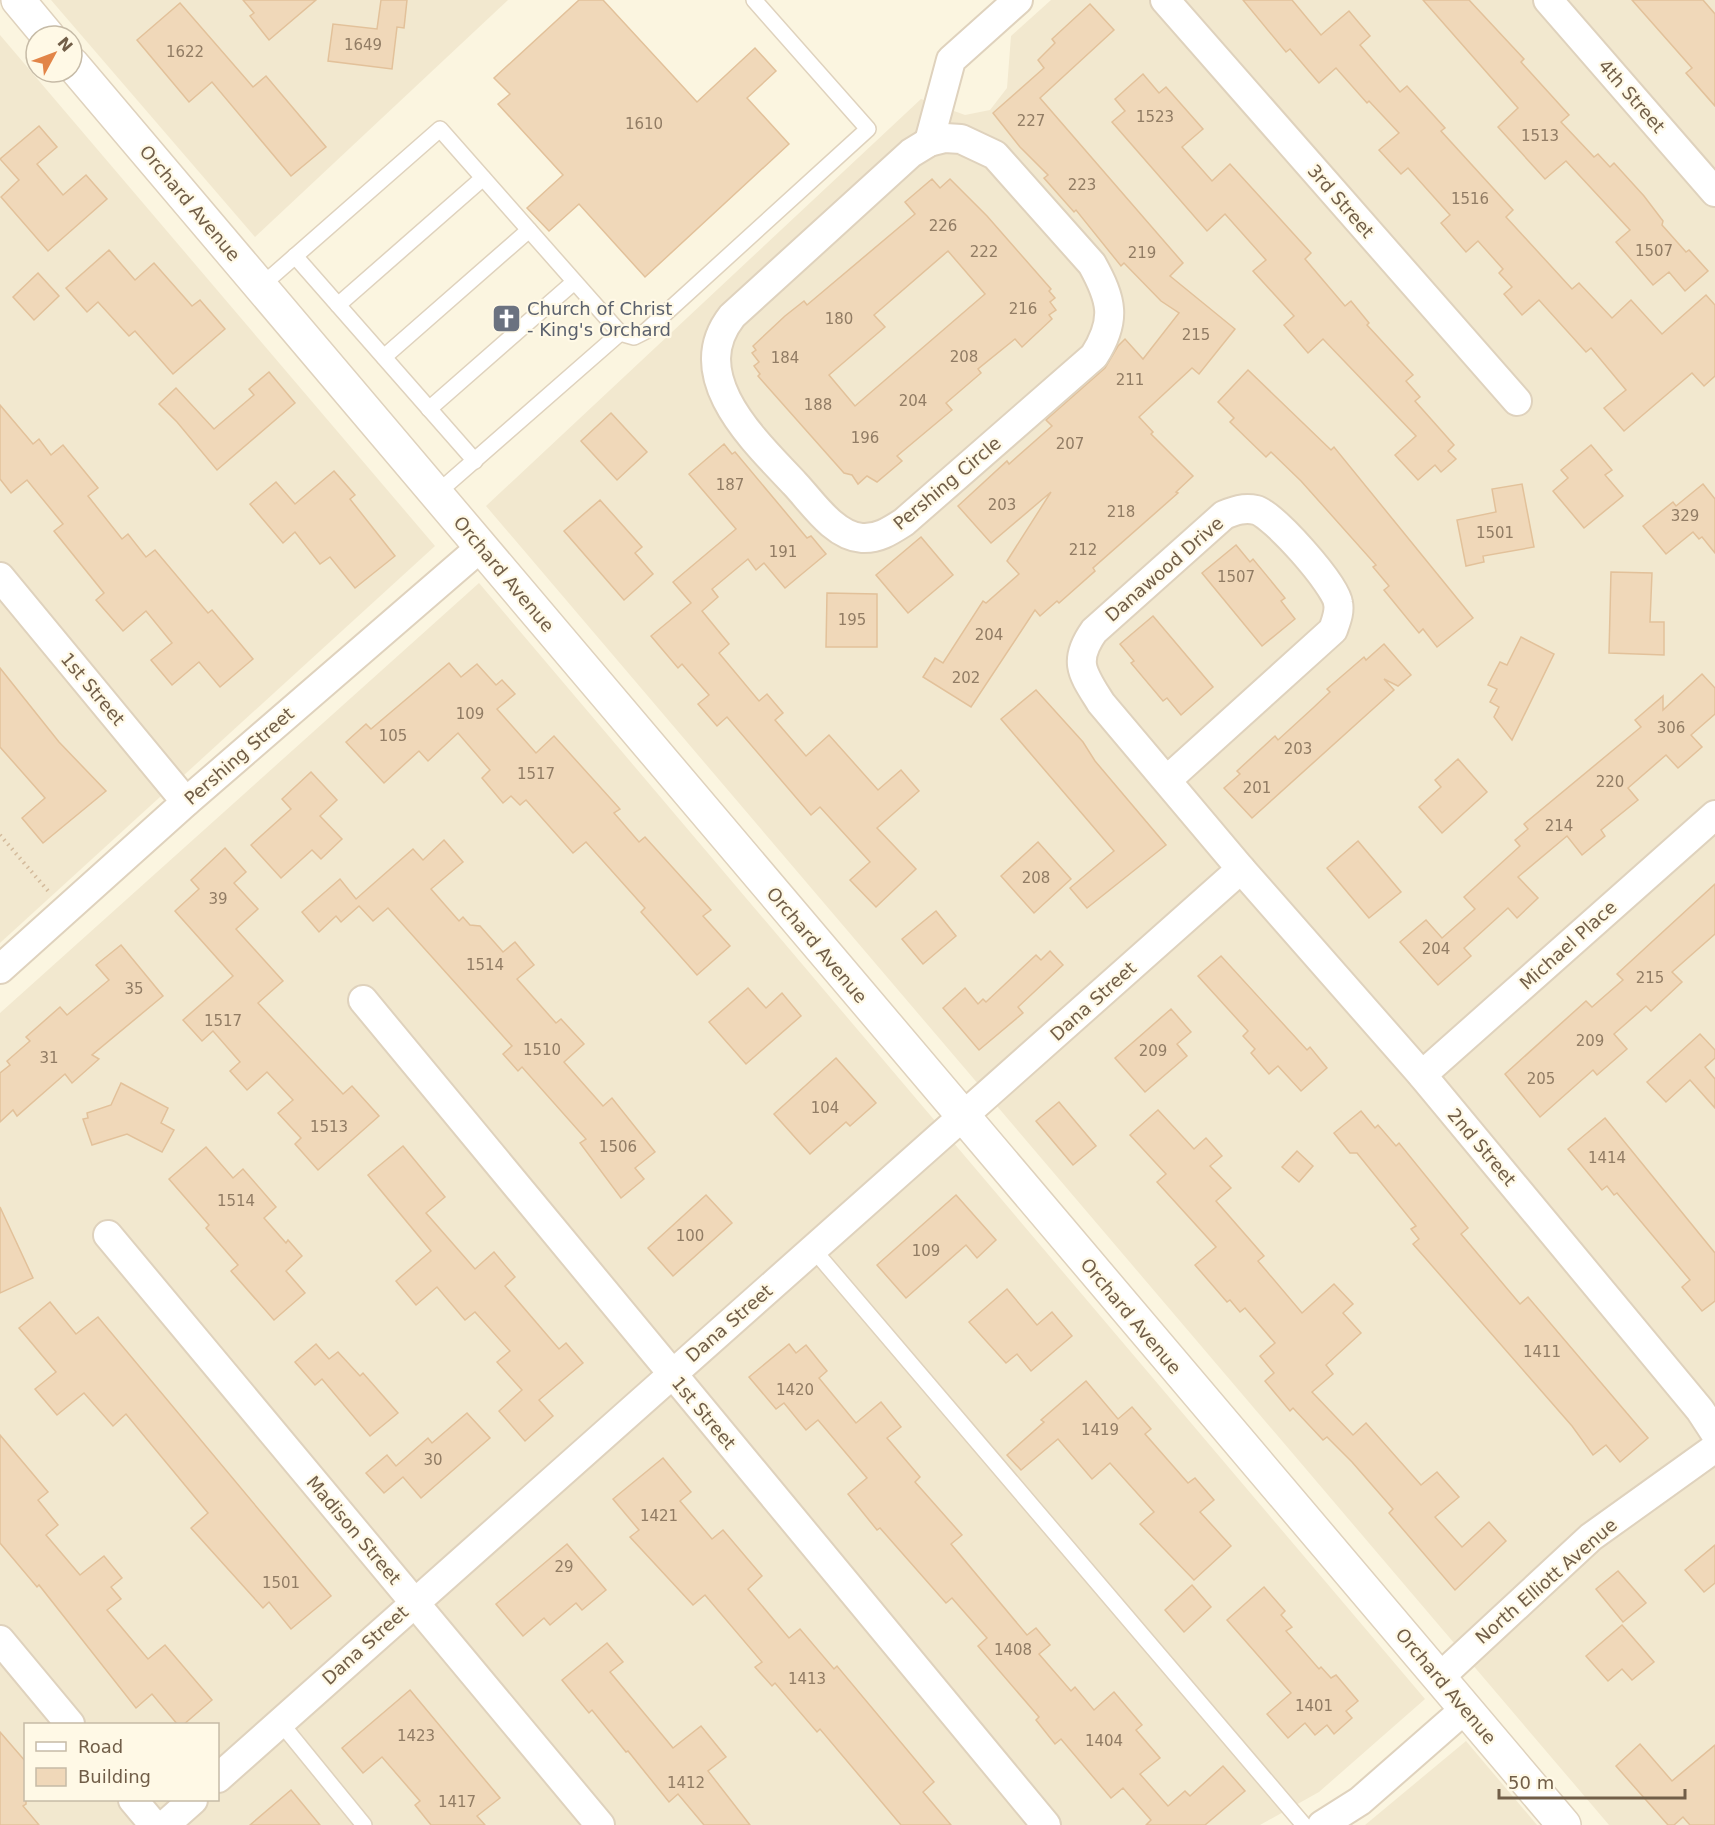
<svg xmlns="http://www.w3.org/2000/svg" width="1715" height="1825" font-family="'DejaVu Sans',sans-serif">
<rect width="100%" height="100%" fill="#fbf5e0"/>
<g fill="#f2e8cf" fill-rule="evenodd">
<polygon points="51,0 508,0 255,237"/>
<polygon points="1051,0 1715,0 1715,1825 1609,1825 486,506 921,99 965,115 990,110 1007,88 1011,36"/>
<polygon points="0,35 435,546 0,943"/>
<path d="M479,583L1425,1699L1319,1792L1260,1825H0V1013ZM26,1724H218V1800H26Z"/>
<polygon points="1466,1741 1537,1825 1365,1825"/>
</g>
<g fill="#f0d8b9" stroke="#e2c19a" stroke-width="1.5" fill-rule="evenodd">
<polygon points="243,0 316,0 269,40 250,16 254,13"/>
<polygon points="381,0 407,0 404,28 397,27 392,69 328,61 333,24 377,29"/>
<polygon points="579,0 603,0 697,102 755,48 776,71 747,98 789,144 645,277 579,204 549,231 527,208 563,175 498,104 510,94 494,78"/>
<polygon points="1243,0 1292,0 1321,35 1349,11 1370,36 1360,45 1400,92 1407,86 1445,128 1441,131 1513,210 1506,217 1572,289 1579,283 1612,318 1631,300 1662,334 1706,295 1715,305 1715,376 1704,386 1692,373 1624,431 1604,408 1626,390 1591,348 1586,352 1539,300 1522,315 1504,294 1512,287 1499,273 1503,269 1478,241 1466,252 1441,223 1450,215 1408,168 1401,174 1379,150 1399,133 1369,101 1367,103 1336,68 1319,83 1290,49 1286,52"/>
<polygon points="1423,0 1469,0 1524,59 1521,62 1569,115 1561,122 1594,157 1598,154 1610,167 1614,163 1644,196 1663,221 1662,225 1686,252 1689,250 1708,271 1685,291 1669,272 1653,285 1616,242 1630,230 1566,161 1545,179 1498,127 1518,108"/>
<polygon points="1632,0 1703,0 1715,14 1715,106 1686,73 1692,68"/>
<polygon points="180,3 253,87 266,76 326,147 291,176 212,82 189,102 137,40"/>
<polygon points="1090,4 1114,30 1040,98 1183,263 1170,276 1235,329 1199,374 1192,368 1139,417 1153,432 1151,434 1193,476 1176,492 1178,493 1093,568 1095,571 1059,603 1057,601 1040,616 1035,610 971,707 923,677 935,658 943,663 983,601 986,603 1019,574 1007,561 1051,492 991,543 958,506 1007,461 1009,464 1052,426 1046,420 1105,368 1118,346 1125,339 1143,359 1179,313 1161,301 1124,263 1121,266 1076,210 1074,212 1044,178 1048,175 1020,147 993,113 1044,68 1038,60 1055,43 1052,39"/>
<polygon points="1143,74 1159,93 1166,87 1203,129 1182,147 1212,181 1230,164 1311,253 1305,259 1345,306 1351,301 1369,323 1367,325 1413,375 1406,381 1420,397 1415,401 1454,445 1448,451 1456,459 1441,472 1435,465 1418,480 1395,455 1416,436 1323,339 1308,353 1284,325 1294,316 1253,271 1266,260 1225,214 1207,231 1112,122 1125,111 1115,99"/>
<polygon points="39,126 57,147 37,164 63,195 86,175 107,199 48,251 1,197 19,180 0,159"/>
<path d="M932,179L940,188L950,179L987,216L1051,289L1049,291L1055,298L1050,302L1056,310L1049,315L1052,319L1022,347L1015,339L978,369L981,373L946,403L952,410L897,456L902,461L877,482L867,476L858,484L852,475L844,473L758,376L760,374L754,366L759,362L752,353L756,350L753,346L785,316L804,301L807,305L915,214L905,202ZM948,251L985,294L855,406L829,375L885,327L874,315Z"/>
<polygon points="109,250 135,280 154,263 192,306 200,300 225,329 173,374 135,331 129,336 98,302 87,312 66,288"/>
<polygon points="38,273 59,296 34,320 13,297"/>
<polygon points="1248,370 1331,450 1334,447 1473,618 1437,647 1423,629 1419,633 1384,590 1389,586 1373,567 1376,565 1301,481 1271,452 1266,457 1230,422 1234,418 1218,402"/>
<polygon points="269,372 295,403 217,470 177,422 159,404 176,388 214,429 254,395 249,389"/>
<polygon points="0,405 33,444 39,439 51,455 63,445 98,488 88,496 122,539 128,534 146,557 155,550 208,613 212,610 253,659 220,687 199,662 172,685 151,660 172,643 146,611 123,631 96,600 104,593 54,531 63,524 27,480 11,493 0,479"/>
<polygon points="611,413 647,452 617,480 581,441"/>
<polygon points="724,444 732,454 735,452 807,538 811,536 826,554 785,588 764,563 756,570 748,559 712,589 718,597 702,611 729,644 719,653 759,701 767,694 783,713 775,720 806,756 829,735 878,790 901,770 919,791 877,828 916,869 876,907 850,880 870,862 820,807 811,815 727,717 717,726 698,704 709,695 682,664 678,668 651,636 691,603 673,582 736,529 689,474"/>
<polygon points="1591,445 1612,470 1605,475 1623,496 1584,528 1553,491 1568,478 1561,470"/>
<polygon points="334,471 355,495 350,499 395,556 355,588 330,557 320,564 295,532 283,543 250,504 276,482 295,504"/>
<polygon points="1522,484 1534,547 1483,556 1484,562 1466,566 1457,520 1496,512 1492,489"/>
<polygon points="1703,484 1715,499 1715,553 1702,537 1699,539 1693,532 1666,554 1643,526 1673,502 1676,506"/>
<polygon points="600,500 642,547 635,553 653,574 624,600 564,531"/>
<polygon points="921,537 953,575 908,613 876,575"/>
<polygon points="1236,545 1250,562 1253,559 1285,598 1281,601 1295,619 1262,646 1202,573"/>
<polygon points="1611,572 1652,573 1650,622 1664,622 1664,655 1609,653"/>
<polygon points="827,593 877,594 877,647 826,647"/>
<polygon points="1153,616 1213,687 1181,715 1167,698 1163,701 1131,663 1134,661 1120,644"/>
<polygon points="1521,637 1554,654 1512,740 1494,717 1499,707 1490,702 1497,689 1488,685 1500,662 1507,665"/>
<polygon points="1384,644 1411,675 1398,686 1384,679 1394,690 1252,818 1224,788 1240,774 1237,771 1275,736 1278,740 1313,708 1330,692 1327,689 1364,657 1366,660"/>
<polygon points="449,663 461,677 477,664 496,685 502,680 515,694 497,709 536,753 554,736 620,809 614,813 639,842 645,837 711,910 703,916 730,946 697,975 641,912 645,908 586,842 573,853 526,800 520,805 511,796 503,803 482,778 490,770 458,733 428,761 419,751 384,783 346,742 366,724 371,729"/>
<polygon points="0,668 59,742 106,791 43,843 22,818 45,798 0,747"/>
<polygon points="1702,674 1715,688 1715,714 1691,735 1702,747 1678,768 1666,755 1628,788 1638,800 1601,830 1605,836 1582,855 1567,836 1518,877 1538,898 1517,918 1508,908 1464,948 1471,956 1438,985 1400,942 1426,920 1442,938 1475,909 1464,897 1520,846 1515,840 1528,829 1524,824 1641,727 1635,720 1663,696 1663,710"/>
<polygon points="1036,690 1083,742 1095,761 1166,845 1087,908 1070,888 1114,851 1001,719"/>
<polygon points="1458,759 1487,792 1442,833 1419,807 1441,787 1435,780"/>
<polygon points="311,772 337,800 320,816 342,839 321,859 312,850 281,878 251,845 291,809 282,799"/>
<polygon points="444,840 463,862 431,889 459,921 463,917 470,925 480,926 503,952 515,942 534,965 517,979 556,1023 561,1019 584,1044 564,1062 603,1106 612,1098 655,1152 635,1168 644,1179 621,1198 580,1143 586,1139 522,1067 518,1071 503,1054 512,1046 388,908 373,921 359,906 341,922 336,916 319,932 302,912 340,879 356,899 413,849 423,860"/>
<polygon points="1358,841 1401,892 1369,918 1327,868"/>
<polygon points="1038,842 1071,879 1034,913 1001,876"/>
<polygon points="225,848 246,872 234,883 258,909 236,929 283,981 258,1003 343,1094 352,1086 379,1116 318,1170 295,1144 301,1138 278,1113 293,1100 267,1072 247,1090 230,1071 240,1062 213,1031 202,1041 183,1020 233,976 175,911 199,889 191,880"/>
<polygon points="1715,884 1715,934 1672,972 1682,982 1651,1011 1646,1006 1614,1034 1627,1049 1597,1075 1593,1070 1540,1117 1505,1074 1586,1001 1592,1007 1623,980 1617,974"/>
<polygon points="936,911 956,936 923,964 902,939"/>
<polygon points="121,945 163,996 92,1055 99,1059 72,1083 65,1074 17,1116 13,1110 0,1122 0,1073 10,1065 7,1061 30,1041 26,1037 60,1007 67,1015 109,980 96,965"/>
<polygon points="1050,951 1063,965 1018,1007 1023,1013 979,1050 943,1008 965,988 978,1004 983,999 986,1002 1036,955 1041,960"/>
<polygon points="1221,956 1307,1050 1310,1047 1327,1068 1301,1091 1278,1066 1269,1074 1251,1053 1255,1049 1243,1036 1248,1031 1198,976"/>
<polygon points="748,988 766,1008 782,993 801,1016 746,1064 709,1022"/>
<polygon points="1171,1009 1191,1032 1177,1044 1187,1056 1145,1092 1115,1058"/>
<polygon points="1700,1034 1715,1050 1715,1058 1705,1067 1715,1079 1715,1108 1690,1080 1666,1102 1647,1082"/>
<polygon points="836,1058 876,1103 850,1126 846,1122 810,1154 774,1114"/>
<polygon points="121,1083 168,1108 161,1123 174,1130 162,1152 127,1134 92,1145 83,1119 88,1118 87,1113 111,1105"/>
<polygon points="1059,1102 1096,1146 1073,1165 1036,1121"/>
<polygon points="1158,1110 1194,1149 1206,1138 1222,1156 1210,1166 1231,1188 1216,1201 1264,1256 1258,1261 1302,1313 1334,1284 1353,1304 1343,1313 1361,1333 1326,1365 1333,1374 1312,1392 1353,1435 1366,1423 1421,1485 1437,1472 1459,1497 1435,1517 1462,1547 1489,1522 1506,1541 1455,1590 1389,1513 1393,1509 1352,1462 1327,1437 1323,1440 1293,1408 1290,1411 1265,1381 1274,1373 1260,1356 1275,1343 1245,1308 1240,1312 1230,1300 1227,1302 1195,1265 1216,1247 1157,1182 1166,1174 1130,1135"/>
<polygon points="1361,1111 1375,1128 1378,1125 1396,1146 1399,1143 1468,1228 1461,1234 1520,1304 1528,1297 1648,1438 1620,1462 1606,1445 1593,1455 1572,1426 1413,1244 1419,1239 1411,1229 1416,1226 1357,1153 1350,1153 1334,1133"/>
<polygon points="1605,1118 1715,1253 1715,1301 1702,1311 1682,1287 1690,1280 1617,1193 1614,1195 1607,1186 1602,1190 1568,1149"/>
<polygon points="403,1146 445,1197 426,1213 475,1269 494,1252 515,1277 505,1286 559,1349 566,1343 583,1363 539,1400 553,1416 525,1441 499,1411 522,1390 497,1362 510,1351 475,1312 465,1320 437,1287 416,1305 396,1281 431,1251 368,1175"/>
<polygon points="206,1147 233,1178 243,1169 276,1207 264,1218 286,1243 288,1240 302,1256 286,1271 305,1293 274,1320 231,1271 238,1265 206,1228 209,1225 169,1179"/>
<polygon points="1297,1151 1313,1166 1299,1182 1282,1167"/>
<polygon points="706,1195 732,1223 673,1276 648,1248"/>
<polygon points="956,1195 996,1240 977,1258 966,1245 906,1298 877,1265"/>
<polygon points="0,1207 33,1278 0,1293"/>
<polygon points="1007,1289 1037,1325 1052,1312 1072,1336 1031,1371 1017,1354 1006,1363 969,1322"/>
<polygon points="50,1302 76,1334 98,1317 331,1596 291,1629 269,1602 263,1608 191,1528 208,1513 126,1414 113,1426 84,1393 57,1415 35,1389 56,1372 19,1328"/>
<polygon points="316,1344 329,1359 338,1352 360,1376 363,1373 398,1413 370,1436 322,1379 315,1385 295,1362"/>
<polygon points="789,1344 796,1353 806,1345 827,1371 819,1378 856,1423 881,1402 901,1427 887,1438 920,1477 915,1482 962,1535 951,1544 1027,1635 1036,1628 1050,1645 1039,1654 1071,1691 1075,1687 1094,1710 1114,1692 1142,1725 1136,1730 1160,1758 1140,1774 1168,1806 1185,1791 1190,1796 1223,1766 1245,1791 1205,1825 1146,1825 1151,1820 1123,1788 1111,1798 1061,1739 1055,1744 1036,1720 1039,1717 978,1646 987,1638 952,1598 946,1603 880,1528 877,1530 848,1494 867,1478 818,1420 806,1430 784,1403 776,1409 749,1377"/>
<polygon points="1086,1381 1118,1419 1132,1407 1151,1429 1145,1434 1188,1483 1195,1478 1214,1500 1200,1512 1231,1546 1194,1580 1140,1524 1154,1512 1110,1463 1092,1479 1058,1439 1021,1470 1007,1455 1044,1422 1041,1420"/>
<polygon points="467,1413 490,1438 421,1498 403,1477 384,1493 366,1473 387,1455 396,1466 428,1438 432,1443"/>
<polygon points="0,1435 48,1492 38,1500 58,1525 46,1535 80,1575 104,1556 122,1578 111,1587 121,1599 107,1610 148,1659 165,1645 212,1700 183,1725 178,1725 152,1694 136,1708 39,1585 37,1587 0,1543"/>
<polygon points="663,1458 691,1492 680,1501 712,1539 723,1530 762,1576 748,1589 789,1638 800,1629 834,1669 837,1666 934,1782 923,1792 951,1825 901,1825 820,1729 817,1732 775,1683 772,1686 755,1667 762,1662 705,1595 693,1605 630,1537 639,1530 613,1499"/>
<polygon points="567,1544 606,1590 582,1610 576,1603 550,1625 544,1618 523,1636 496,1604"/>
<polygon points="1715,1545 1715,1583 1704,1592 1685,1570"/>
<polygon points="1618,1571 1646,1603 1623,1622 1596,1589"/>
<polygon points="1192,1585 1211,1607 1184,1632 1165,1610"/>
<polygon points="1264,1587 1285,1611 1281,1615 1292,1627 1286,1631 1319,1669 1321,1667 1331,1678 1336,1675 1358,1701 1346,1711 1352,1718 1334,1734 1327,1725 1315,1735 1305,1723 1288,1738 1267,1714 1291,1693 1227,1620"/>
<polygon points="1622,1625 1654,1662 1632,1680 1622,1669 1608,1681 1586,1656"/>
<polygon points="607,1643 623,1662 610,1672 673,1748 701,1726 726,1757 708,1771 750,1825 704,1825 678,1794 669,1802 628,1751 626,1752 592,1710 589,1713 562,1680"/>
<polygon points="410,1690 500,1798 477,1816 485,1825 431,1825 415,1805 420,1801 382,1757 363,1773 342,1748"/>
<polygon points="0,1732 26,1762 26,1804 23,1806 39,1825 0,1825"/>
<polygon points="1640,1744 1672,1781 1715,1745 1715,1825 1690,1825 1683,1817 1674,1825 1668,1825 1616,1766"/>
<polygon points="291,1790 320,1825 250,1825"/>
</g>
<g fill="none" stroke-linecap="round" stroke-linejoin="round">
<defs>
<g id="service">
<polyline points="295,256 475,461"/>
<polyline points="261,286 440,129 620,333 436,494"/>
<polyline points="338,305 483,178"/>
<polyline points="620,333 634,337 646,331 868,129 754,0"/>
<polyline points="384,357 529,230"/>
<polyline points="429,409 574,282"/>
<polyline points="813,1249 1304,1825"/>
<polyline points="280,1722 364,1825"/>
</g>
<g id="minor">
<polyline points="1165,0 1517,401"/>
<polyline points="1548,0 1715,192"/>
<path d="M945,138L961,139L995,155L1092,264C1112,300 1117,320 1094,356L904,522C890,531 878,539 862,538C834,536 812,502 795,484C756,442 684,377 732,316L911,153L929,142Z"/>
<polyline points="929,142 951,60 1018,0"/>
<polyline points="0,577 186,802"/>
<path d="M1167,780L1333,630C1336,621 1340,612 1338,603C1336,585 1273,514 1256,510C1244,507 1234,511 1224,515L1094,631C1072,662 1083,674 1101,703L1241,869L1422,1075L1700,1410L1715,1433"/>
<polyline points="0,969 186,802 481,547"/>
<polyline points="363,1000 1046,1825"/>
<polyline points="1422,1075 1715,815"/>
<polyline points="108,1235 600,1825"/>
<polyline points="0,1640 70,1724"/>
<polyline points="1440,1677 1591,1537 1715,1448"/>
<polyline points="218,1778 1241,869"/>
<polyline points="133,1800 154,1825"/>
<polyline points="165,1825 193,1800"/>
<polyline points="1322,1825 1360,1801 1465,1709"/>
</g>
<g id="tertiary">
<polyline points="18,0 48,36"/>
<polyline points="72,64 1564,1825"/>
</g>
</defs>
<use href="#service" stroke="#dfd2bd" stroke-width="18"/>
<use href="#minor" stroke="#dfd2bd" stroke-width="32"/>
<use href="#tertiary" stroke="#dfd2bd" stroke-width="36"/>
<polyline stroke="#d4bb9c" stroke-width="4" stroke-dasharray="1.5 4.5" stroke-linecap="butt" points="0,835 49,892"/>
<use href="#service" stroke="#fff" stroke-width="15"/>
<use href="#minor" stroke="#fff" stroke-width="28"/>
<use href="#tertiary" stroke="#fff" stroke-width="33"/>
</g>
<defs>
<symbol id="church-square" viewBox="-11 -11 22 22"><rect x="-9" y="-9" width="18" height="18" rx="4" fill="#6b7280" stroke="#fff9e6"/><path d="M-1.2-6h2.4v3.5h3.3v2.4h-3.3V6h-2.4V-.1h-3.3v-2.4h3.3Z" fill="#fff"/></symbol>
</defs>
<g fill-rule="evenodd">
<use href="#church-square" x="490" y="302" width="33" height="33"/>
</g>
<g text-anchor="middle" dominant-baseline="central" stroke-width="4.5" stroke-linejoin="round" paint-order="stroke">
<g font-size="15" fill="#917c64">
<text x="363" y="45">1649</text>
<text x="185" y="52">1622</text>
<text x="1155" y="117">1523</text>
<text x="1031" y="121">227</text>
<text x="644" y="124">1610</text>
<text x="1540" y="136">1513</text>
<text x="1082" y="185">223</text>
<text x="1470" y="199">1516</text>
<text x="943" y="226">226</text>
<text x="1654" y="251">1507</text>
<text x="984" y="252">222</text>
<text x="1142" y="253">219</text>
<text x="1023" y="309">216</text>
<text x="839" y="319">180</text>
<text x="1196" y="335">215</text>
<text x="964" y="357">208</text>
<text x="785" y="358">184</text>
<text x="1130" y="380">211</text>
<text x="913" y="401">204</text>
<text x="818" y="405">188</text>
<text x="865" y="438">196</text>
<text x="1070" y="444">207</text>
<text x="730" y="485">187</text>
<text x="1002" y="505">203</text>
<text x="1121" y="512">218</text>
<text x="1685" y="516">329</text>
<text x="1495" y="533">1501</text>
<text x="1083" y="550">212</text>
<text x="783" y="552">191</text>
<text x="1236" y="577">1507</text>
<text x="852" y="620">195</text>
<text x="989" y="635">204</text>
<text x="966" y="678">202</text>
<text x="470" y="714">109</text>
<text x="1671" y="728">306</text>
<text x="393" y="736">105</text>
<text x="1298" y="749">203</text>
<text x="536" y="774">1517</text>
<text x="1610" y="782">220</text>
<text x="1257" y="788">201</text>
<text x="1559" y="826">214</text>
<text x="1036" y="878">208</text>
<text x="218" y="899">39</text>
<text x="1436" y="949">204</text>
<text x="485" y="965">1514</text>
<text x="1650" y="978">215</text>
<text x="134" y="989">35</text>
<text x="223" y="1021">1517</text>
<text x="1590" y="1041">209</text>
<text x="542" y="1050">1510</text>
<text x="1153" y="1051">209</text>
<text x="49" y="1058">31</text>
<text x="1541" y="1079">205</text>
<text x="825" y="1108">104</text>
<text x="329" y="1127">1513</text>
<text x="618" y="1147">1506</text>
<text x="1607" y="1158">1414</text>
<text x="236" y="1201">1514</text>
<text x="690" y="1236">100</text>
<text x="926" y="1251">109</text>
<text x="1542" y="1352">1411</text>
<text x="795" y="1390">1420</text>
<text x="1100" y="1430">1419</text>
<text x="433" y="1460">30</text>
<text x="659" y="1516">1421</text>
<text x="564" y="1567">29</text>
<text x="281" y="1583">1501</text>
<text x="1013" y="1650">1408</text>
<text x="807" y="1679">1413</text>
<text x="1314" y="1706">1401</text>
<text x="416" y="1736">1423</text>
<text x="1104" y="1741">1404</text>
<text x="686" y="1783">1412</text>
<text x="457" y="1802">1417</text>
</g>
<g font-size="18" fill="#715e48" stroke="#fff9e6">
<text transform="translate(1632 96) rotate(49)">4th Street</text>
<text transform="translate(1341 201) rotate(49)">3rd Street</text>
<text transform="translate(190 203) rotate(50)">Orchard Avenue</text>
<text transform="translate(947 483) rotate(-40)">Pershing Circle</text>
<text transform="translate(1164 569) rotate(-41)">Danawood Drive</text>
<text transform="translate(504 574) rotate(50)">Orchard Avenue</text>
<text transform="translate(93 689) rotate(50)">1st Street</text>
<text transform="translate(239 756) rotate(-41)">Pershing Street</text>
<text transform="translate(817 945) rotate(50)">Orchard Avenue</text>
<text transform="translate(1568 945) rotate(-42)">Michael Place</text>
<text transform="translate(1093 1001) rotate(-42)">Dana Street</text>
<text transform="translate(1482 1147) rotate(50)">2nd Street</text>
<text transform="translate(1131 1316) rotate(50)">Orchard Avenue</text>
<text transform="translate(729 1323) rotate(-41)">Dana Street</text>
<text transform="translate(704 1413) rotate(50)">1st Street</text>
<text transform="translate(354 1530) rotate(50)">Madison Street</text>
<text transform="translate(1546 1581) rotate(-41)">North Elliott Avenue</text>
<text transform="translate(365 1645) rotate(-42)">Dana Street</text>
<text transform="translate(1446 1686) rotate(50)">Orchard Avenue</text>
</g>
<g font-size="18" fill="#5b616d" stroke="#fff9e6" text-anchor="start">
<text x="527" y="308">Church of Christ<tspan x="527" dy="21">- King's Orchard</tspan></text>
</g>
</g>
<rect x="24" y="1723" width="195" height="78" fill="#fff9e6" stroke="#c6bba7" stroke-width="1.5"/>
<rect x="36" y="1742" width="30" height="9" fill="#ffffff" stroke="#c6bba7" stroke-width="1.5"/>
<text x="78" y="1753" font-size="18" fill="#715e48">Road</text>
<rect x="36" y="1768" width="30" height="18" fill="#f0d8b9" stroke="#c6bba7" stroke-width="1.5"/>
<text x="78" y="1783" font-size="18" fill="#715e48">Building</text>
<g transform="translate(54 54) rotate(49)"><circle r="28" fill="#fff9e6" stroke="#c6bba7" stroke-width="1.5"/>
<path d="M0-4.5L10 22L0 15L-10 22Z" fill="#e28548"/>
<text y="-9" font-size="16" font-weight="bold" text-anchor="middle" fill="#715e48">N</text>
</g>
<path d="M1499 1789v9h186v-9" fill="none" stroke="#715e48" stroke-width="3"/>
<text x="1508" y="1789" font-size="18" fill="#715e48" stroke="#fff9e6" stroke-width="4.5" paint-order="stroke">50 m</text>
</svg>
